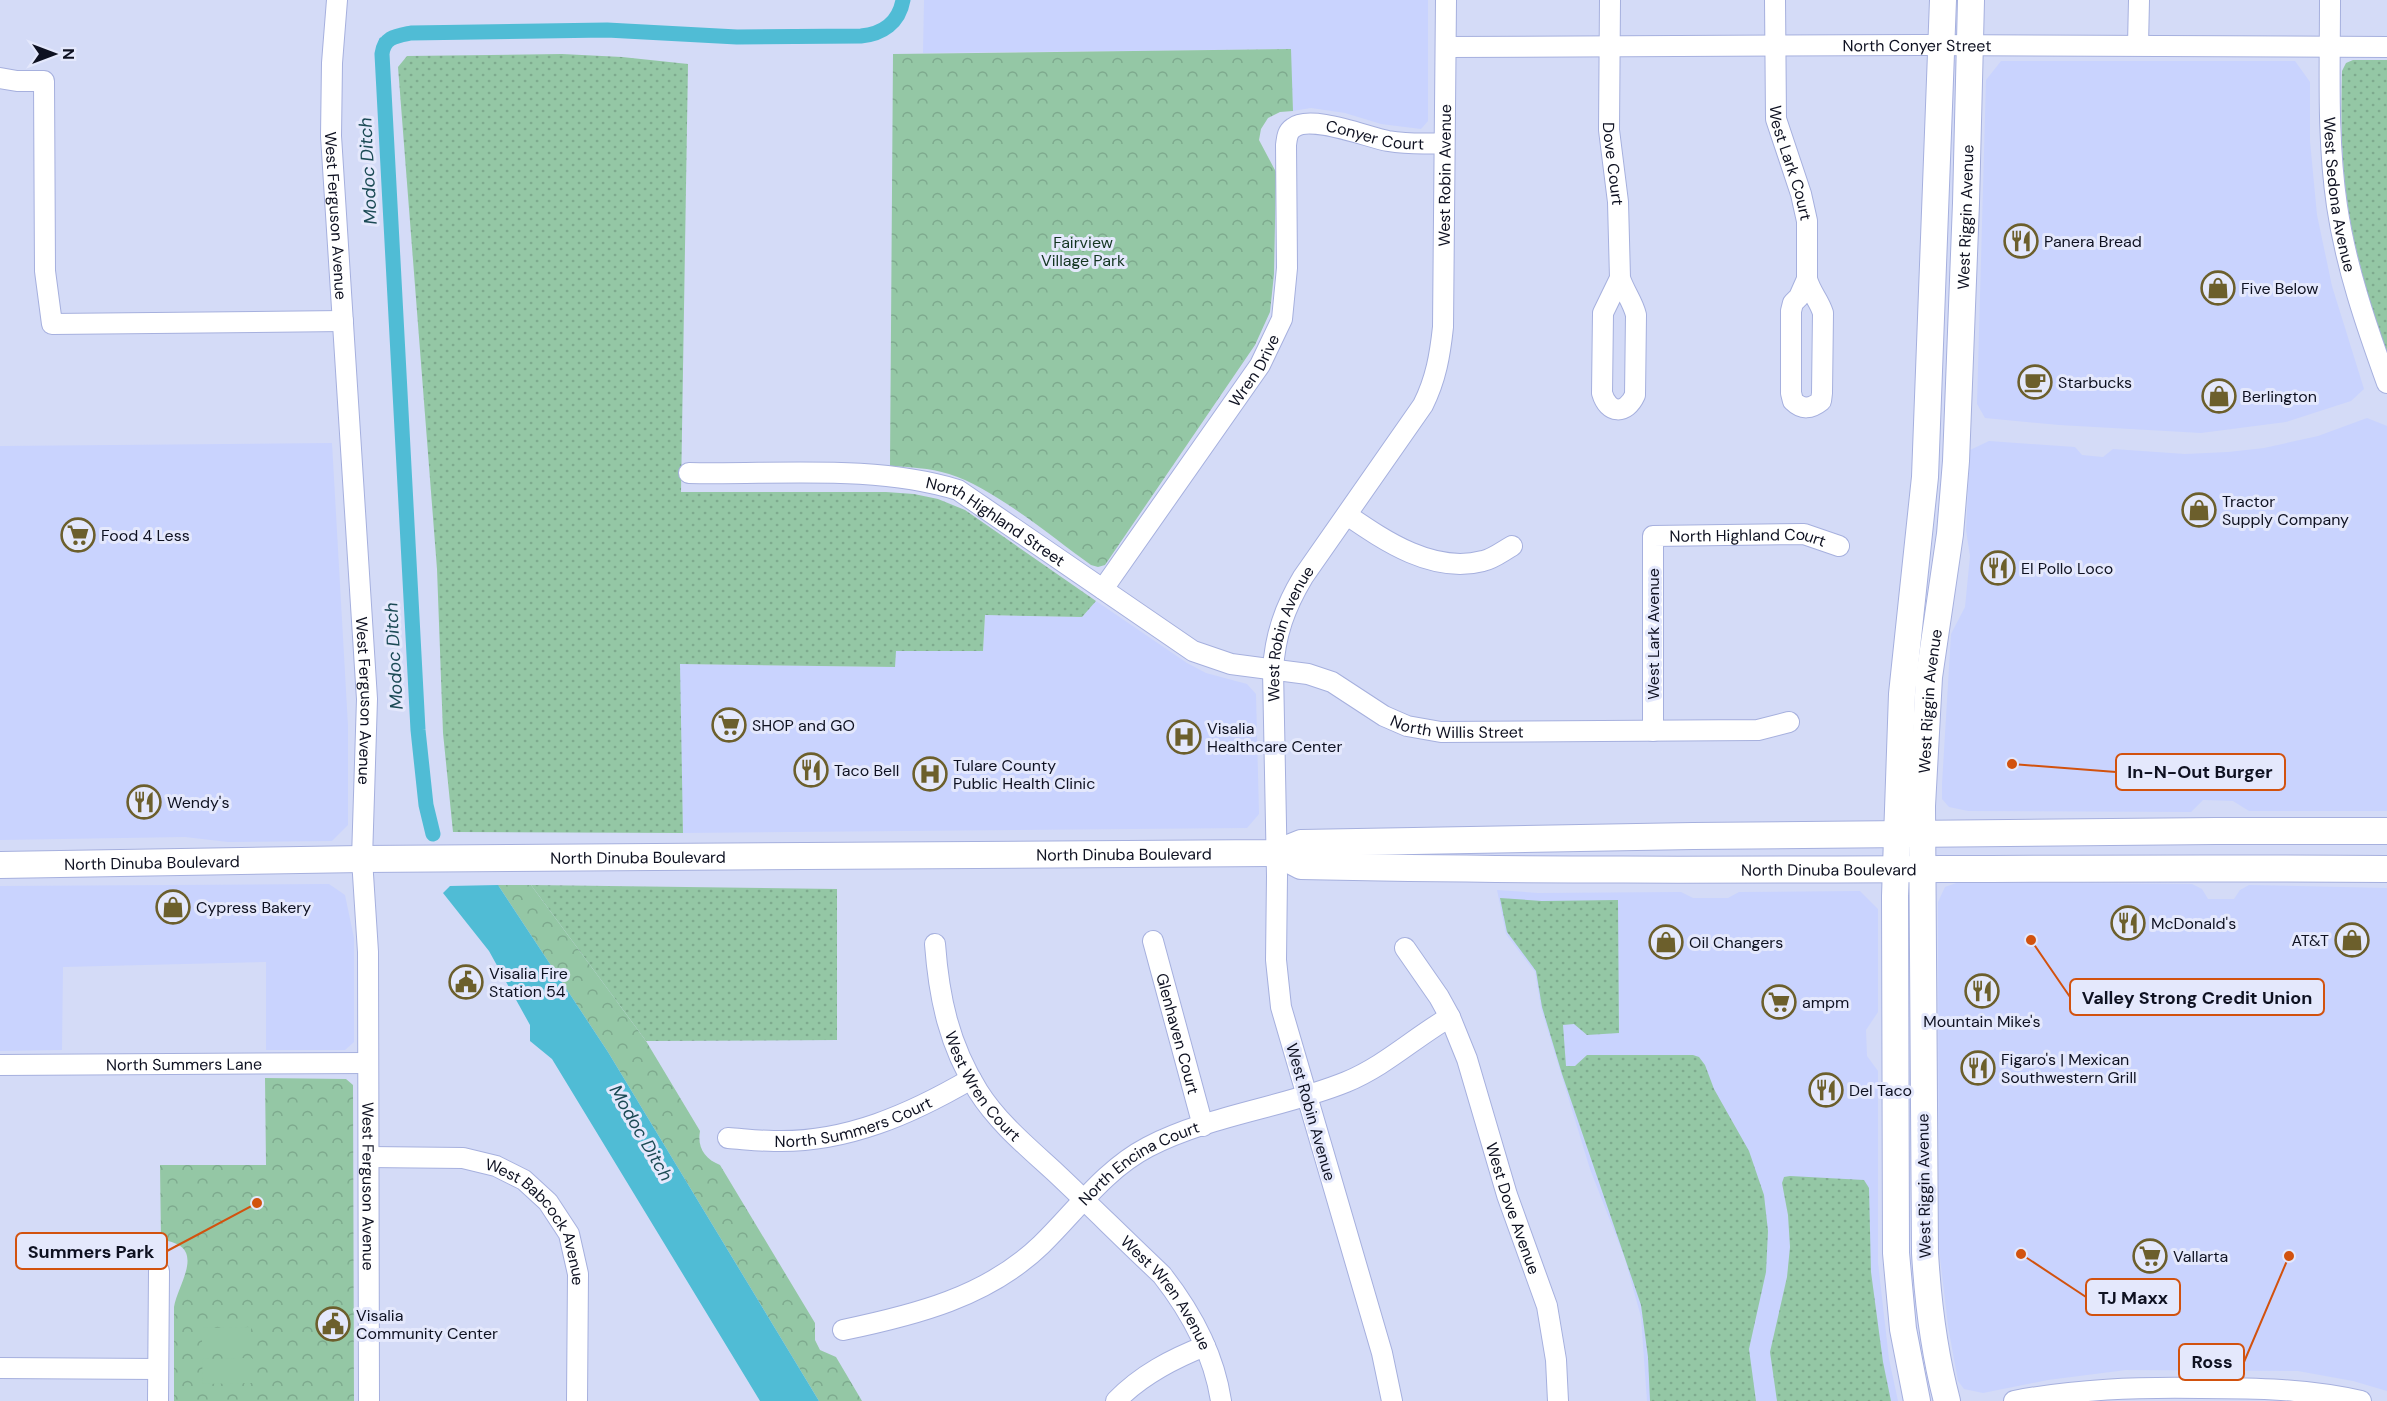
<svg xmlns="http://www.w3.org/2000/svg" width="2387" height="1401" font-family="'DM Sans',sans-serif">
<defs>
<pattern id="grass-dots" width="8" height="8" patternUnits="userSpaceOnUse" patternTransform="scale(1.5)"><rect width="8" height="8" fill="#94c7a5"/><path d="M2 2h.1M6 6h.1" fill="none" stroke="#7eaa8e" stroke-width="1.8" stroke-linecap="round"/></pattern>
<pattern id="forest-crowns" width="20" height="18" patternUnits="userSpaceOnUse" patternTransform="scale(1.5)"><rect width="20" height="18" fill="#94c7a5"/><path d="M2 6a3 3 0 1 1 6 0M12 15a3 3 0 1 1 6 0" fill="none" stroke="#7eaa8e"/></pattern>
</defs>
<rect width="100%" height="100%" fill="#d4dbf7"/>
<g fill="#c9d3fe">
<polygon points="924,0 1428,0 1428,121 1421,129 1381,124 1345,113 1311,108 1293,111 1290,49 923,53"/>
<polygon points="2001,61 2295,61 2310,82 2310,141 2317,215 2332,286 2364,389 2351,401 2286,422 2201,433 2059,425 1985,418 1977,404 1986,80"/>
<polygon points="2367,418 2387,426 2387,811 2249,811 2233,801 2203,800 2191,812 1968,811 1949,807 1942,799 1942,784 1951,634 1965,607 1970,556 1966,530 1970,450 1989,441 2075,447 2082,455 2103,457 2113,449 2185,454 2228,452 2264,448 2318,436"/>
<polygon points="332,443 348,726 348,825 332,841 228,842 185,837 0,840 0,446"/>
<polygon points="1096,601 1187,663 1206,673 1247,684 1256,694 1259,814 1247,828 683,833 679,664 895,667 895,651 983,651 985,615 1082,617"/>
<polygon points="1959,882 2192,884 2202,889 2208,899 2234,899 2240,890 2249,885 2387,888 2387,1391 2353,1381 2298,1371 2126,1370 2048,1380 1983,1393 1964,1389 1958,1381 1948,1326 1939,1249 1938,902 1945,887"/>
<polygon points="329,884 345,895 354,938 354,1042 345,1050 266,1050 266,962 63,967 62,1050 0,1051 0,886"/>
<polygon points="1497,890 1538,893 1681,892 1693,898 1728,898 1739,892 1860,891 1878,909 1878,1012 1866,1030 1867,1056 1878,1071 1878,1263 1889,1359 1898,1401 1647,1401 1641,1317 1625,1259 1590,1169 1541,1008 1535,972 1506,934"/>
</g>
<g fill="url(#grass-dots)">
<polygon points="562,54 622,57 688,64 681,492 886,492 914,494 938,499 965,510 1096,601 1082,617 985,615 983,651 896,651 895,667 680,664 683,833 453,832 443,733 437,569 398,67 407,56"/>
<path d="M2353,60H2387V357C2371,306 2354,253 2347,200C2341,157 2341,115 2342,71L2346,63Z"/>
<polygon points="531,885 837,889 837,1040 646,1041"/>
<polygon points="1500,898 1542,901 1618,900 1619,1033 1587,1035 1574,1024 1563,1025 1566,1066 1575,1066 1587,1055 1693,1055 1699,1057 1705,1065 1714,1089 1749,1151 1764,1195 1768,1231 1766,1272 1749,1349 1756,1401 1650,1401 1648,1357 1641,1305 1562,1074 1542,1007 1536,971 1507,932"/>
<polygon points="1790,1176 1864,1180 1869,1188 1871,1272 1883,1362 1891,1401 1777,1401 1770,1352 1787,1277 1790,1247 1788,1215 1782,1183 1784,1177"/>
</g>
<g fill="url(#forest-crowns)">
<path d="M1291,49L1293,111L1280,112L1268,118L1261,129L1259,140L1276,172L1274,274L1270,312L1255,345L1105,565L1098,567L1091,565C1052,537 994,488 949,474C929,468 910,467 890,466L893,54Z"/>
<path d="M498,885H531L646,1041L700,1131C697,1148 705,1159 720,1165L815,1323V1340L820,1350L836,1357L862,1401H819L608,1052Z"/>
<path d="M265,1078L346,1079L353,1085L354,1401H174V1307C178,1283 209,1245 161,1240L160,1165H266Z"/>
</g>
<g fill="#94c7a5">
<polygon points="251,1327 251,1353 202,1353 202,1328"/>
<polygon points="252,1358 252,1383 203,1384 202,1359"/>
</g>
<polygon fill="#50bcd5" points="498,885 608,1052 819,1401 760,1401 552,1059 530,1041 530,1025 489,951 443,893 450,886"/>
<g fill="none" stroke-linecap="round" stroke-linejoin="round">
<polyline stroke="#50bcd5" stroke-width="4.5" points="381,40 385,43"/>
<path stroke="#50bcd5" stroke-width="15" d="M433,834L426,805L418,730L382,54C384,37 396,36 411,33L607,30L737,37L861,36C882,34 899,23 903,0"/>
<defs>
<g id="minor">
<path id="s1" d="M337,0L332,63L331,136L367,699L362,859L368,952L369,1401"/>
<path id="s2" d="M1610,0L1609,130L1618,202L1620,278L1603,313L1602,393C1608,414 1626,415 1635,395L1636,315C1633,302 1624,291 1620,278"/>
<path id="s3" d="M1775,0L1776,119L1801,194L1807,221V279L1799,297L1793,303L1791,311V393L1793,401C1802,410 1811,409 1821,401L1822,393L1823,313C1819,300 1811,293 1807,279"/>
<path id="s4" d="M2330,0C2330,69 2327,138 2337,206C2346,267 2366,325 2387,383"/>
<polyline points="2138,45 2139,0"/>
<path id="s5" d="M1446,47L1921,45L2387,47"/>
<polyline points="0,78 17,81 44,81 45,271 52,324 343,321"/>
<path id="s6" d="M689,473C777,475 873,464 958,490L1193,651L1231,664L1308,674L1332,682L1384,716L1407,726L1441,732L1758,730L1789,722"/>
<path d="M1347,515C1385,541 1433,574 1483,561C1493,559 1503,551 1512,546"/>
<path id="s7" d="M1103,589L1260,365L1282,319L1287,268L1286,145C1287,138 1287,132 1293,128C1310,114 1367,137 1388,141C1406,144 1426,144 1444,143"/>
<path id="s8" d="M1653,731V536L1804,534L1839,546"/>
<path id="s9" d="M1153,941L1203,1126"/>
<path id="s10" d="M935,944C939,998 949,1045 978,1091C998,1123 1030,1149 1057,1174C1092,1207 1127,1242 1162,1275C1191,1312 1214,1354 1221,1401"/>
<path id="s11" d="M1405,948L1439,997L1450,1017L1467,1059L1507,1195L1547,1306L1556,1360L1558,1401"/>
<path id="s12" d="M0,1065L368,1063"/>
<path id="s13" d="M728,1138C743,1139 759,1141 774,1141C846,1143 911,1114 971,1079"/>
<path id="s14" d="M369,1157L463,1158L496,1166L524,1180L548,1202L569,1234L578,1274L577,1401"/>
<path id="s15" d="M843,1330C915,1315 987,1297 1041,1245C1076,1211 1104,1170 1148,1147C1210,1115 1282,1108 1346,1082C1385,1066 1415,1037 1450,1017"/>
<polyline points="0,1368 157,1369"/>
<polyline points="158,1401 159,1271"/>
<path d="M1116,1401C1141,1375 1172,1359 1205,1346"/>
<path id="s16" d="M1392,1401L1382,1353L1281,1007L1276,960L1277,876L1273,670C1275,635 1285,607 1303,577L1423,405C1436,379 1440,355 1443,327L1446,0"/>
<path d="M2014,1401C2076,1389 2137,1387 2201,1388C2255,1388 2308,1389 2361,1401"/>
</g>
<g id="major">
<path id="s17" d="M1276,853L1301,866C1663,874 2025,866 2387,869"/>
<path id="s18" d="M0,865L362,859L1276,853L1301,843L1693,836L2216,831H2387"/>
<polyline points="1917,1401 1903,1329 1896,1253 1895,896 1902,694 1925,477 1943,0"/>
<path id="s19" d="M1947,1401C1934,1352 1928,1303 1925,1253L1922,806L1929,677L1950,534L1956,461L1966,203L1971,0"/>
</g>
</defs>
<use href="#minor" stroke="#a6b0de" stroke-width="22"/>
<use href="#major" stroke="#a6b0de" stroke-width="28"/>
<use href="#minor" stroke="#fff" stroke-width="20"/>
<use href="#major" stroke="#fff" stroke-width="26"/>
</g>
<defs>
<symbol id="restaurant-ring" viewBox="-11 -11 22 22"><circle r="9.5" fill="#e4e8fc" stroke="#6c5f2c" stroke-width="1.5"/><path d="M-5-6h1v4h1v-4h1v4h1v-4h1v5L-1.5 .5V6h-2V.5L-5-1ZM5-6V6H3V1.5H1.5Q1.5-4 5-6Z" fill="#6c5f2c"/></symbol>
<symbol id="shop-ring" viewBox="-11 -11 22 22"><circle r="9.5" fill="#e4e8fc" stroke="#6c5f2c" stroke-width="1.5"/><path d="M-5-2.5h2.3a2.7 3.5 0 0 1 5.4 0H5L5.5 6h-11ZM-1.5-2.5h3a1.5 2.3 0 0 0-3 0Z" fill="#6c5f2c"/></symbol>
<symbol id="cafe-ring" viewBox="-11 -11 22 22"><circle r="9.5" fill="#e4e8fc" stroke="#6c5f2c" stroke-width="1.5"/><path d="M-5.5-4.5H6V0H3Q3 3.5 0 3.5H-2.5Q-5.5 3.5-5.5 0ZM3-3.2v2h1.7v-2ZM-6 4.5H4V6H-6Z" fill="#6c5f2c"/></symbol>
<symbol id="supermarket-ring" viewBox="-11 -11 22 22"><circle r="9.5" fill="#e4e8fc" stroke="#6c5f2c" stroke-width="1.5"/><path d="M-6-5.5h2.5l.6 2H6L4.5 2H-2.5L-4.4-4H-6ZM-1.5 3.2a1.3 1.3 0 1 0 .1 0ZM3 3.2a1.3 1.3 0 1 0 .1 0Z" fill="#6c5f2c"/></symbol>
<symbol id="hospital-ring" viewBox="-11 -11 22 22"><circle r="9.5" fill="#e4e8fc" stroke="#6c5f2c" stroke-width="1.5"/><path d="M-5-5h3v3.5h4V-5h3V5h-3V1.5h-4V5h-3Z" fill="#6c5f2c"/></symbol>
<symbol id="civic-ring" viewBox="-11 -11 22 22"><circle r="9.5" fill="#e4e8fc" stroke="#6c5f2c" stroke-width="1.5"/><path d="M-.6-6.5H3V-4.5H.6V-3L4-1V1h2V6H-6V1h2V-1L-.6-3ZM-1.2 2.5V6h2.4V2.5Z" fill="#6c5f2c"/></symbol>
</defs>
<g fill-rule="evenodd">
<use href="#restaurant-ring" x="2002" y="222" width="38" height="38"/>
<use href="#shop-ring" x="2199" y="269" width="38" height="38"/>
<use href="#cafe-ring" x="2016" y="363" width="38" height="38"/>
<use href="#shop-ring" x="2200" y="377" width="38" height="38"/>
<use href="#shop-ring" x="2180" y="491" width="38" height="38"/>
<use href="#supermarket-ring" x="59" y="516" width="38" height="38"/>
<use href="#restaurant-ring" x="1979" y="549" width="38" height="38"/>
<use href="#supermarket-ring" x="710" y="706" width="38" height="38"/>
<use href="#hospital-ring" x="1165" y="718" width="38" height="38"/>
<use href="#restaurant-ring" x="792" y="751" width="38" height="38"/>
<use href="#hospital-ring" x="911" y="755" width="38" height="38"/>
<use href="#restaurant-ring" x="125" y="783" width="38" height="38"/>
<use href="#shop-ring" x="154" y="888" width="38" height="38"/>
<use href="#restaurant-ring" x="2109" y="904" width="38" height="38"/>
<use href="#shop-ring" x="2333" y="921" width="38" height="38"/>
<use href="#shop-ring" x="1647" y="923" width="38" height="38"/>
<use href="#civic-ring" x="447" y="963" width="38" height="38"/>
<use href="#restaurant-ring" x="1963" y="972" width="38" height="38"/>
<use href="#supermarket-ring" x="1760" y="983" width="38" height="38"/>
<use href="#restaurant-ring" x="1959" y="1049" width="38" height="38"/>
<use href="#restaurant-ring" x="1807" y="1071" width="38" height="38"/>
<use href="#supermarket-ring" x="2131" y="1237" width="38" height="38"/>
<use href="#civic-ring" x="314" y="1305" width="38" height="38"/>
</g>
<g text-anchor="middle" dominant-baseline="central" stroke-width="6" stroke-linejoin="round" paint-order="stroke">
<g font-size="16" fill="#0e1121" stroke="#e4e8fc">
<text stroke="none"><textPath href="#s5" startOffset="471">North Conyer Street</textPath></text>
<text stroke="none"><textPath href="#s7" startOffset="602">Conyer Court</textPath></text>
<text stroke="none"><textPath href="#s2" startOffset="164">Dove Court</textPath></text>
<text stroke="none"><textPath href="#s3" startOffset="165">West Lark Court</textPath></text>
<text stroke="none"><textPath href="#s16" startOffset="1288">West Robin Avenue</textPath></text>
<text stroke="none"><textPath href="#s4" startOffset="195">West Sedona Avenue</textPath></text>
<text stroke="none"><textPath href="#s1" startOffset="216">West Ferguson Avenue</textPath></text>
<text stroke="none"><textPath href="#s19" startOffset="1188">West Riggin Avenue</textPath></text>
<text stroke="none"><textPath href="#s7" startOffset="266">Wren Drive</textPath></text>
<text stroke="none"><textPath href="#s6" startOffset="318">North Highland Street</textPath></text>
<text stroke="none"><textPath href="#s8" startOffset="290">North Highland Court</textPath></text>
<text transform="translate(1653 634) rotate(-90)">West Lark Avenue</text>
<text stroke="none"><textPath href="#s16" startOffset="786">West Robin Avenue</textPath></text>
<text stroke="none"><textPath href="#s1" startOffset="702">West Ferguson Avenue</textPath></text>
<text stroke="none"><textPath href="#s19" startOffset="702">West Riggin Avenue</textPath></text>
<text stroke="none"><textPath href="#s6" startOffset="836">North Willis Street</textPath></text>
<text stroke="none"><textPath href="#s18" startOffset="1124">North Dinuba Boulevard</textPath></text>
<text stroke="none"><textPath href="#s18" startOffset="638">North Dinuba Boulevard</textPath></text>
<text stroke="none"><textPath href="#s18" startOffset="152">North Dinuba Boulevard</textPath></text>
<text stroke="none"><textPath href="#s17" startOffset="556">North Dinuba Boulevard</textPath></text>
<text stroke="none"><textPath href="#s9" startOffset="96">Glenhaven Court</textPath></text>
<text stroke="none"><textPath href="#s12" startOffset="184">North Summers Lane</textPath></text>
<text stroke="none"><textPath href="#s10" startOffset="153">West Wren Court</textPath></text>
<text transform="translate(1311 1112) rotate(74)">West Robin Avenue</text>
<text stroke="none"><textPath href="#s13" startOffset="128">North Summers Court</textPath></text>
<text stroke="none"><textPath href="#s15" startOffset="348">North Encina Court</textPath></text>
<text stroke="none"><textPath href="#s1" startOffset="1188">West Ferguson Avenue</textPath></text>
<text transform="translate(1924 1186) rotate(-91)">West Riggin Avenue</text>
<text stroke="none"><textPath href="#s11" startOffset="284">West Dove Avenue</textPath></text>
<text stroke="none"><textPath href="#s14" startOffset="200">West Babcock Avenue</textPath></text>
<text stroke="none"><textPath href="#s10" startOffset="432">West Wren Avenue</textPath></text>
</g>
<g font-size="16" fill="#0e1121" stroke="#e4e8fc" text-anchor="start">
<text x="2044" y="241">Panera Bread</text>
<text x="2241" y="288">Five Below</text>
<text x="2058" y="382">Starbucks</text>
<text x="2242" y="396">Berlington</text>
<text x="2222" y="501">Tractor<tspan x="2222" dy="18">Supply Company</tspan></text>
<text x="101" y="535">Food 4 Less</text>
<text x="2021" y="568">El Pollo Loco</text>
<text x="752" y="725">SHOP and GO</text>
<text x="1207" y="728">Visalia<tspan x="1207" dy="18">Healthcare Center</tspan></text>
<text x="953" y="765">Tulare County<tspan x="953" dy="18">Public Health Clinic</tspan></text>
<text x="834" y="770">Taco Bell</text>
<text x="167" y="802">Wendy's</text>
<text x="196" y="907">Cypress Bakery</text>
<text x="2151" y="923">McDonald's</text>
<text x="2329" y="940" text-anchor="end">AT&amp;T</text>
<text x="1689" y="942">Oil Changers</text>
<text x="489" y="973">Visalia Fire<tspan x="489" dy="18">Station 54</tspan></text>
<text x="1802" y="1002">ampm</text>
<text x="1982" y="1021" text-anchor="middle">Mountain Mike's</text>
<text x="2001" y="1059">Figaro's | Mexican<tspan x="2001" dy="18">Southwestern Grill</tspan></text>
<text x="1849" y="1090">Del Taco</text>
<text x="2173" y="1256">Vallarta</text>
<text x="356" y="1315">Visalia<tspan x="356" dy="18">Community Center</tspan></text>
</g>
<g font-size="16" fill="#133521" stroke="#e4e8fc">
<text x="1083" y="242">Fairview<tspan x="1083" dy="18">Village Park</tspan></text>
</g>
<g font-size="18" font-style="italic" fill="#1b4a55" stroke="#e4e8fc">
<text transform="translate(368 171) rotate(-93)">Modoc Ditch</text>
<text transform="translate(394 656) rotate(-93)">Modoc Ditch</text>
<text transform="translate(641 1133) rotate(60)">Modoc Ditch</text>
</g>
</g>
<path fill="none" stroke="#d2520e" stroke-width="2" d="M2012 764L2116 772M2031 940L2070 997M257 1203L167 1251M2021 1254L2086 1297M2289 1256L2244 1362"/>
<g fill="#d2520e" stroke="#e4e8fc" stroke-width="2">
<circle cx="2012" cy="764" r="6"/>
<circle cx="2031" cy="940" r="6"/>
<circle cx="257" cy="1203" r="6"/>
<circle cx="2021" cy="1254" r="6"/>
<circle cx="2289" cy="1256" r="6"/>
</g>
<g fill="#e4e8fc" stroke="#d2520e" stroke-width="2">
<rect x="2116" y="754" width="169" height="36" rx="6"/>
<rect x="2070" y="979" width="254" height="36" rx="6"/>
<rect x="16" y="1233" width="151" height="36" rx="6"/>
<rect x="2086" y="1279" width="94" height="36" rx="6"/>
<rect x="2179" y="1344" width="65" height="36" rx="6"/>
</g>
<g font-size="18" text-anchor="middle" font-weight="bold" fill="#0e1121">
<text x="2200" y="778">In-N-Out Burger</text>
<text x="2197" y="1004">Valley Strong Credit Union</text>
<text x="91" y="1258">Summers Park</text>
<text x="2133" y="1304">TJ Maxx</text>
<text x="2212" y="1368">Ross</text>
</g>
<g transform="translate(54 54) rotate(90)" stroke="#e4e8fc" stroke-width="4.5" paint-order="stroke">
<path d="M0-4.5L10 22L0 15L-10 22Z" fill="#0e1121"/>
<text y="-9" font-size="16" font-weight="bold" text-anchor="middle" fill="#0e1121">N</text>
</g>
</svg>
